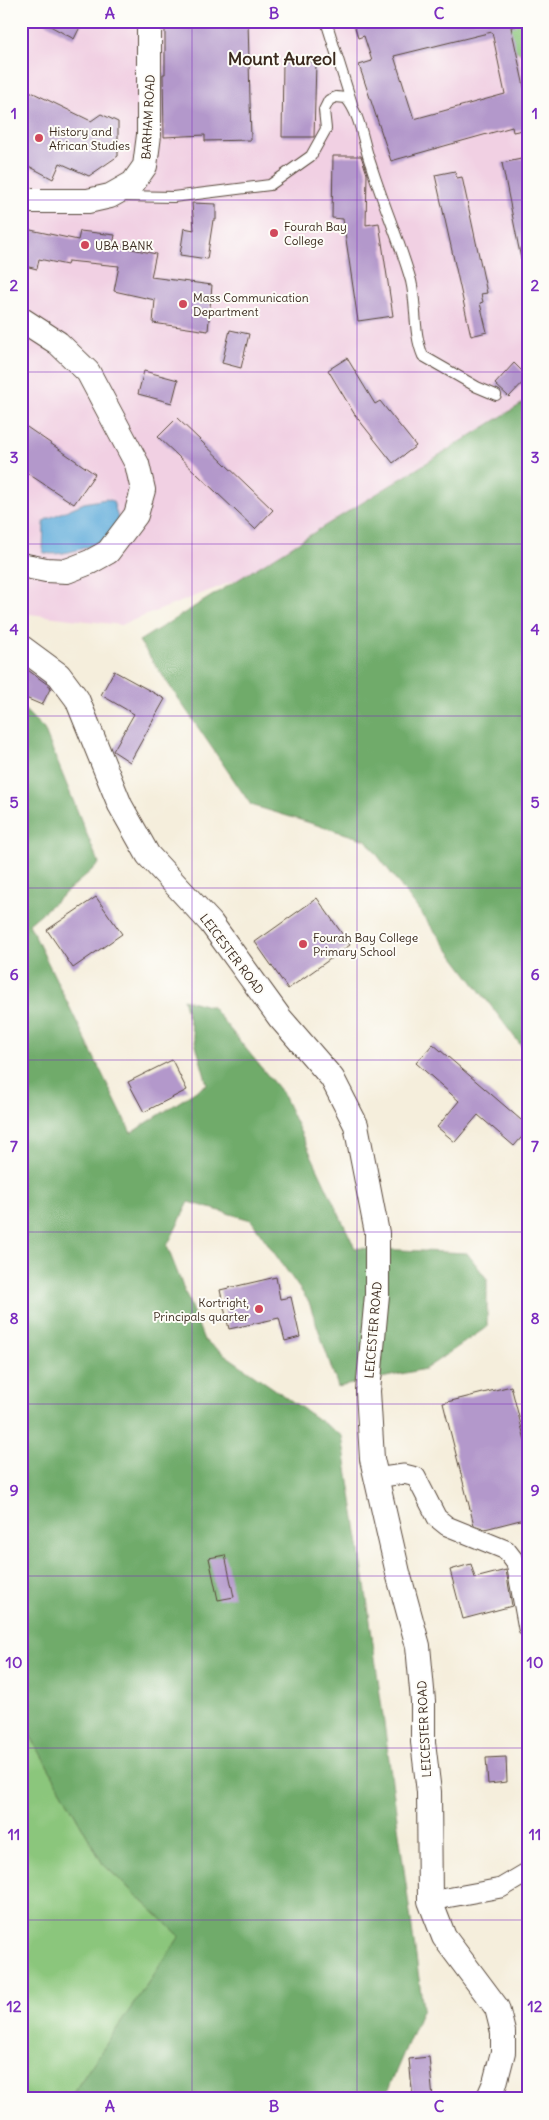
<svg xmlns="http://www.w3.org/2000/svg" width="549" height="2120" font-family="Delius,sans-serif">
<rect width="100%" height="100%" fill="#fdfcf7"/>
<filter id="ink" filterUnits="userSpaceOnUse"><feTurbulence type="fractalNoise" baseFrequency=".02" numOctaves="2"/><feDisplacementMap in="SourceGraphic" scale="10" xChannelSelector="R" yChannelSelector="G"/><feConvolveMatrix kernelMatrix="1 2 1 2 8 2 1 2 1" color-interpolation-filters="sRGB"/></filter>
<filter id="wash" filterUnits="userSpaceOnUse"><feTurbulence type="fractalNoise" baseFrequency=".0096" numOctaves="4" result="noise"/><feDisplacementMap in="SourceGraphic" scale="20" xChannelSelector="R" yChannelSelector="G"/><feGaussianBlur stdDeviation="1.12" result="paint"/><feColorMatrix in="noise" values="0 0 0 0 0 0 0 0 0 0 0 0 0 0 0 0 0 1.4 0 .05"/><feComposite in="paint" operator="in"/></filter>
<g filter="url(#wash)">
<rect width="100%" height="100%" fill="#f5eedc"/>
<polygon fill="#f1d0e3" points="21,21 487,21 488,26 528,60 528,406 311,551 121,625 21,613"/>
<g fill="#8bc67b" stroke="#63784c">
<polygon points="487,21 528,21 528,60 488,26"/>
<polygon points="21,1719 103,1864 180,1936 69,2099 21,2099"/>
</g>
<g fill="#70ab6b" stroke="#566a44">
<polygon points="528,400 528,1055 366,840 251,805 139,641"/>
<polygon points="21,706 44,729 99,864 29,924 131,1133 207,1084 183,999 212,1007 282,1093 355,1248 467,1253 487,1279 487,1327 425,1369 338,1387 309,1302 251,1220 189,1202 167,1246 204,1340 342,1436 364,1577 423,2008 384,2099 69,2099 180,1936 103,1864 21,1719"/>
</g>
<path fill="#62addb" stroke="#4e6c7c" d="M106,499L113,501L119,522C116,526 114,533 110,536C101,545 54,559 43,552L44,521L47,519L84,503Z"/>
<g id="blocks">
<g fill="#b398cb" fill-rule="evenodd">
<polygon points="41,21 83,21 74,39"/>
<polygon points="165,21 248,21 251,140 205,141 205,135 164,137 163,74 165,74"/>
<path d="M353,21H388L389,24L400,21H515L516,26L511,27L528,105V129L513,132L512,127L391,161L359,65L372,61L364,36L358,38ZM492,32L505,94L414,119L394,56Z"/>
<polygon points="283,61 316,62 314,137 282,137"/>
<polygon points="21,87 91,121 101,114 118,122 118,156 89,176 60,163 53,179 21,162"/>
<polygon points="333,156 361,156 367,174 366,225 379,223 393,316 358,321 343,219 332,218"/>
<polygon points="526,158 528,168 528,258 521,259 502,163"/>
<polygon points="455,171 457,178 462,177 487,293 481,294 483,302 480,303 487,332 471,336 435,175"/>
<polygon points="192,203 216,204 216,220 213,220 207,259 180,255 184,228 194,230"/>
<polygon points="21,228 78,240 80,231 115,235 113,245 156,254 151,277 212,285 208,331 153,323 155,300 114,291 119,266 68,261 67,265 39,259 37,269 21,265"/>
<polygon points="230,330 249,334 241,368 222,363"/>
<polygon points="347,358 375,404 380,401 416,446 393,463 355,415 328,370"/>
<polygon points="514,363 528,377 509,397 495,384"/>
<polygon points="144,371 178,380 172,403 138,394"/>
<polygon points="177,418 273,510 255,529 158,437"/>
<polygon points="21,423 95,474 74,504 21,469"/>
<polygon points="21,665 51,687 42,705 21,696"/>
<polygon points="114,671 165,699 130,762 113,751 134,714 101,695"/>
<polygon points="96,897 122,934 73,968 47,930"/>
<polygon points="317,898 350,945 288,989 255,942"/>
<polygon points="433,1044 528,1126 528,1130 514,1146 478,1115 455,1142 437,1127 459,1101 416,1063"/>
<polygon points="172,1060 187,1090 144,1112 128,1082"/>
<polygon points="276,1277 280,1299 291,1297 300,1337 285,1341 279,1318 229,1329 220,1290"/>
<polygon points="511,1386 528,1452 528,1518 485,1529 474,1525 443,1403"/>
<polygon points="225,1555 234,1597 218,1600 209,1558"/>
<polygon points="471,1564 475,1578 506,1570 512,1606 463,1619 450,1570"/>
<polygon points="506,1757 507,1782 488,1784 486,1758"/>
<polygon points="429,2057 433,2099 413,2099 409,2059"/>
</g>
</g>
</g>
<g filter="url(#ink)">
<use href="#blocks" fill-opacity="0" stroke="#57473a" stroke-width="1"/>
<g fill="none" stroke-linecap="round" stroke-linejoin="round">
<defs>
<g id="service">
<polyline points="326,21 352,104"/>
<path d="M121,196L173,197L270,185L311,156L326,129L324,110L329,100L336,97L346,98C361,115 363,144 371,165C383,204 400,242 411,281C417,306 413,333 423,356L477,387L496,395"/>
</g>
<g id="minor">
<polyline points="375,1478 404,1474 416,1477 437,1518 447,1526 506,1550 516,1563 528,1628"/>
<polyline points="430,1901 501,1888 528,1872"/>
</g>
<g id="tertiary">
<polyline points="21,201 88,201 110,196 133,183 145,166 149,135 149,21"/>
<polyline points="21,319 58,343 88,372 137,464 143,490 136,515 108,552 90,562 67,571 46,570 21,565"/>
<polyline points="21,647 59,675 77,699 120,805 148,855 211,923 280,1018 332,1078 356,1125 377,1233 377,1295 368,1391 372,1459 398,1573 418,1646 423,1701 423,1742 429,1792 430,1901 444,1937 497,2008 503,2032 503,2052 495,2083 488,2099"/>
</g>
</defs>
<use href="#service" stroke="#57473a" stroke-width="12"/>
<use href="#minor" stroke="#57473a" stroke-width="21"/>
<use href="#tertiary" stroke="#57473a" stroke-width="26"/>
<use href="#service" stroke="#fff" stroke-width="10"/>
<use href="#minor" stroke="#fff" stroke-width="19"/>
<use href="#tertiary" stroke="#fff" stroke-width="24"/>
</g>
</g>
<path fill="none" stroke="#7b2cbf" stroke-width="1" stroke-opacity="0.55" d="M192,21V2099M357,21V2099M21,200H528M21,372H528M21,544H528M21,716H528M21,888H528M21,1060H528M21,1232H528M21,1404H528M21,1576H528M21,1748H528M21,1920H528"/>
<g fill="#d1495b" stroke="#fdfcf7" stroke-width="2">
<circle cx="39" cy="138" r="5"/>
<circle cx="274" cy="233" r="5"/>
<circle cx="85" cy="245" r="5"/>
<circle cx="183" cy="304" r="5"/>
<circle cx="303" cy="944" r="5"/>
<circle cx="259" cy="1309" r="5"/>
</g>
<g text-anchor="middle" dominant-baseline="central" stroke-width="4" stroke-linejoin="round" paint-order="stroke">
<g font-size="12" fill="#3b2a1e" stroke="#fdfcf7">
<text transform="translate(148 117) rotate(-87)">BARHAM ROAD</text>
<text transform="translate(232 954) rotate(53)">LEICESTER ROAD</text>
<text transform="translate(373 1330) rotate(-85)">LEICESTER ROAD</text>
<text transform="translate(424 1729) rotate(-93)">LEICESTER ROAD</text>
</g>
<g font-size="12" fill="#3b2a1e" stroke="#fdfcf7" text-anchor="start">
<text x="49" y="131">History and<tspan x="49" dy="14">African Studies</tspan></text>
<text x="284" y="226">Fourah Bay<tspan x="284" dy="14">College</tspan></text>
<text x="95" y="245">UBA BANK</text>
<text x="193" y="297">Mass Communication<tspan x="193" dy="14">Department</tspan></text>
<text x="313" y="937">Fourah Bay College<tspan x="313" dy="14">Primary School</tspan></text>
<text x="249" y="1302" text-anchor="end">Kortright,<tspan x="249" dy="14">Principals quarter</tspan></text>
</g>
<g font-size="18" font-weight="bold" fill="#3b2a1e" stroke="#fdfcf7">
<text x="282" y="58">Mount Aureol</text>
</g>
</g>
<rect width="549" height="2120" fill="none" stroke="#fdfcf7" stroke-width="55"/>
<rect x="28" y="28" width="494" height="2064" fill="none" stroke="#7b2cbf" stroke-width="2"/>
<g font-size="16" text-anchor="middle" font-weight="bold" fill="#7b2cbf">
<text x="110" y="19">A</text>
<text x="274" y="19">B</text>
<text x="439" y="19">C</text>
<text x="14" y="119">1</text>
<text x="535" y="119">1</text>
<text x="14" y="291">2</text>
<text x="535" y="291">2</text>
<text x="14" y="463">3</text>
<text x="535" y="463">3</text>
<text x="14" y="635">4</text>
<text x="535" y="635">4</text>
<text x="14" y="808">5</text>
<text x="535" y="808">5</text>
<text x="14" y="980">6</text>
<text x="535" y="980">6</text>
<text x="14" y="1152">7</text>
<text x="535" y="1152">7</text>
<text x="14" y="1324">8</text>
<text x="535" y="1324">8</text>
<text x="14" y="1496">9</text>
<text x="535" y="1496">9</text>
<text x="14" y="1668">10</text>
<text x="535" y="1668">10</text>
<text x="14" y="1840">11</text>
<text x="535" y="1840">11</text>
<text x="14" y="2012">12</text>
<text x="535" y="2012">12</text>
<text x="110" y="2112">A</text>
<text x="274" y="2112">B</text>
<text x="439" y="2112">C</text>
</g>
</svg>
